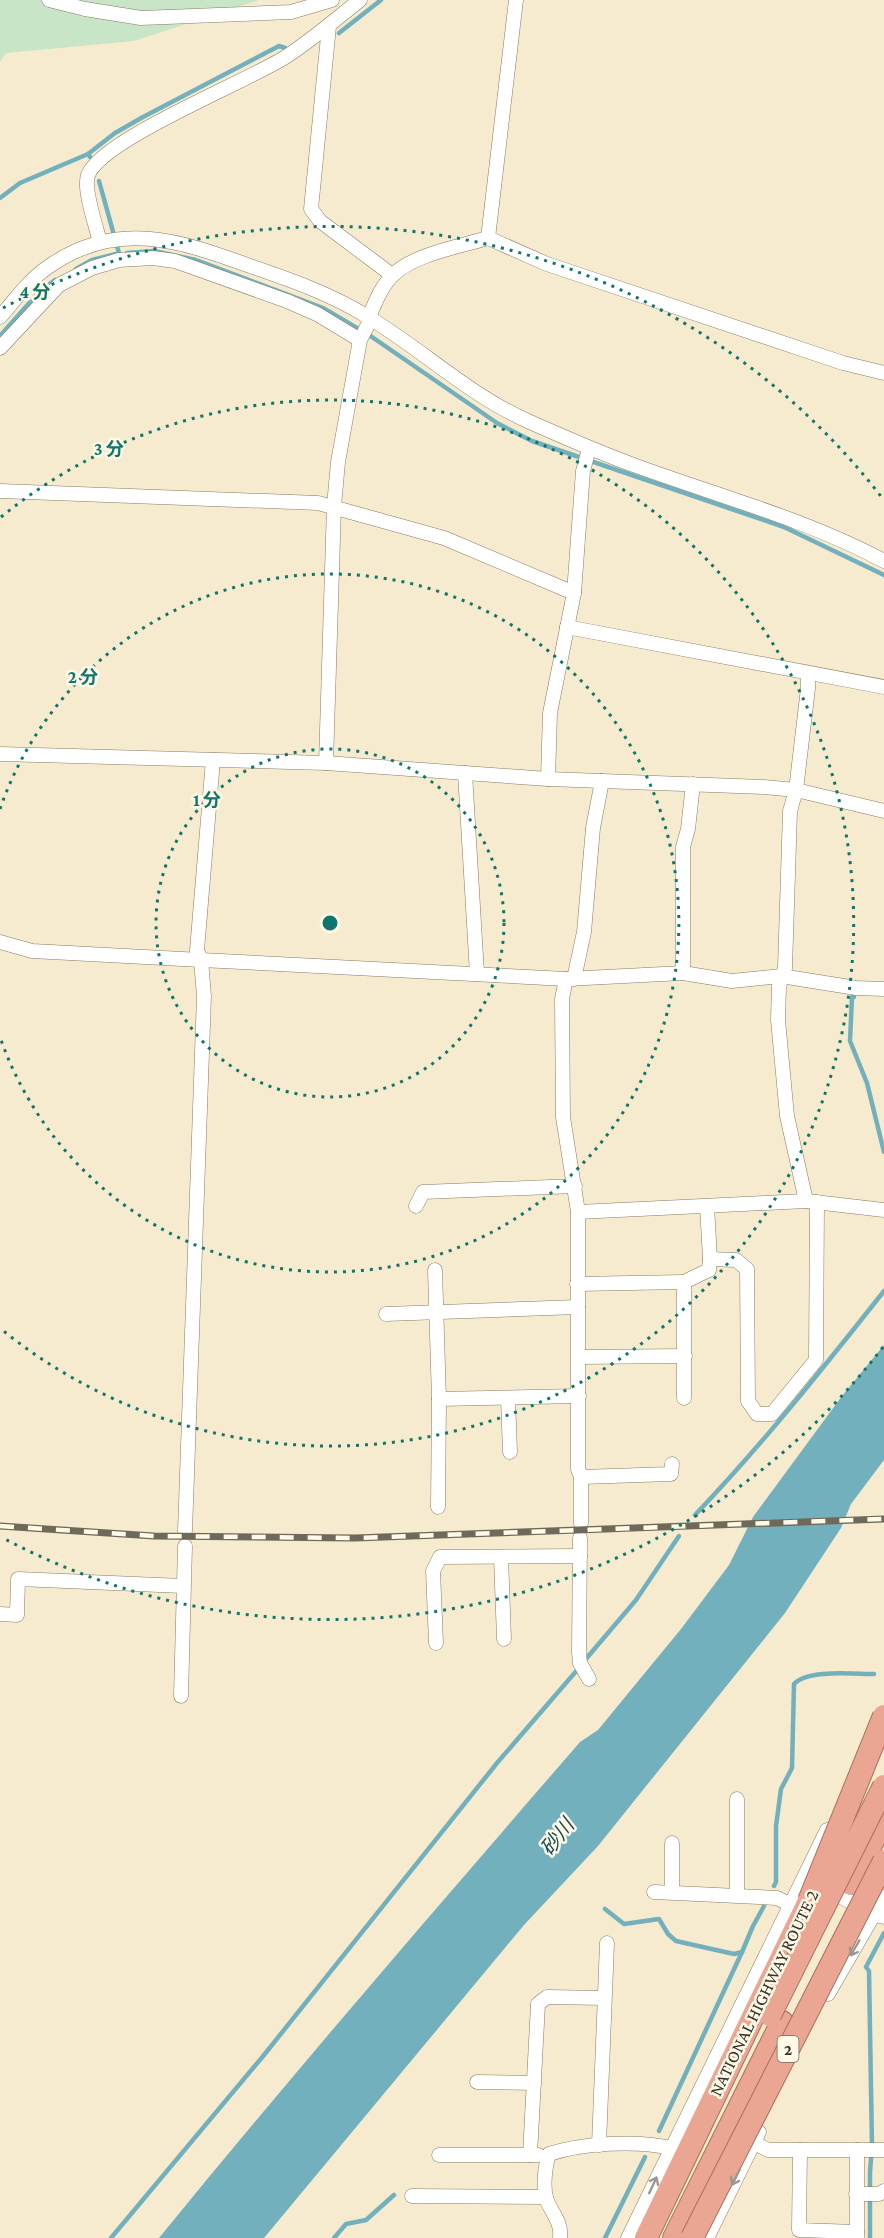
<svg xmlns="http://www.w3.org/2000/svg" width="884" height="2238" font-family="'Crimson Pro','Noto Sans JP',serif">
<rect width="100%" height="100%" fill="#f6ebce"/>
<polygon fill="#c9e5c7" points="0,0 259,0 134,41 6,53 0,62"/>
<path fill="#73b0be" d="M884,1345V1460L851,1504L841,1528L785,1613L598,1846L524,1925L264,2238H159C296,2070 438,1906 580,1742L598,1730L681,1629L729,1565L753,1517L842,1396Z"/>
<g fill="none" stroke-linecap="round" stroke-linejoin="round">
<g stroke="#73b0be" stroke-width="4.5">
<polyline points="339,33 381,0"/>
<polyline points="90,157 88,154 115,133 143,117 279,46 285,48"/>
<polyline points="99,181 119,253"/>
<polyline points="0,198 20,183 88,154"/>
<polyline points="127,253 154,251 196,260 323,308 372,337 497,423 532,441 784,527 884,575"/>
<polyline points="76,269 92,260 116,254"/>
<polyline points="0,336 40,291 55,280"/>
<polyline points="854,997 852,997 850,1041 867,1083 884,1152"/>
<path d="M695,1515C762,1445 824,1367 884,1291"/>
<polyline points="585,1660 636,1600 679,1536"/>
<path d="M774,1886L776,1882V1826L781,1789L792,1768L794,1684C807,1669 854,1674 874,1674"/>
<polyline points="605,1909 624,1924 659,1919 668,1934 676,1941 734,1954 742,1952 753,1926 764,1906"/>
<polyline points="659,2131 742,1952"/>
<polyline points="111,2238 264,2055 497,1763 578,1669"/>
<polyline points="334,2238 346,2224 366,2220 394,2195"/>
<polyline points="605,2238 645,2157"/>
<polyline points="870,2238 870,2172 872,2146 869,1971 866,1967 884,1933"/>
</g>
<defs>
<g id="minor">
<polyline points="49,0 85,9 141,18 291,12 332,0"/>
<polyline points="329,26 311,209 320,221 392,275"/>
<polyline points="488,238 516,0"/>
<path d="M100,242C96,226 83,189 88,175C102,139 249,81 287,56C313,39 336,19 360,0"/>
<path d="M0,317C15,300 29,280 48,267C116,219 179,240 250,266C291,280 331,294 368,317C423,350 470,396 530,422C566,438 602,454 639,467C722,497 807,520 884,561"/>
<path d="M369,317C375,303 381,287 392,276C411,255 461,246 488,238L547,264L843,363L884,373"/>
<polyline points="0,348 59,285 92,268 119,260 153,258 175,261 287,301 317,314 360,340"/>
<polyline points="0,491 318,503 444,538 574,593"/>
<polyline points="567,627 884,687"/>
<polyline points="0,754 326,763 548,779 764,787 796,790 884,811"/>
<polyline points="326,763 334,506 338,462 360,340 371,319"/>
<polyline points="465,773 477,974"/>
<polyline points="548,779 550,713 574,593 583,471 589,449"/>
<polyline points="0,942 32,951 201,960 566,979 683,973 732,981 781,976 856,988 884,989"/>
<polyline points="683,973 683,847 688,829 693,784"/>
<polyline points="566,979 562,999 563,1117 578,1212 578,1469 581,1477 581,1523"/>
<polyline points="574,979 584,932 593,828 602,781"/>
<polyline points="806,1201 787,1116 778,1020 779,986 785,968 790,811 796,790 808,688 808,674"/>
<polyline points="416,1206 423,1192 575,1186"/>
<polyline points="578,1212 806,1201 884,1210"/>
<polyline points="710,1259 736,1260 747,1269 748,1401 757,1414 772,1414 816,1360 817,1202"/>
<polyline points="435,1270 439,1399 438,1507"/>
<polyline points="684,1282 709,1270 710,1259 707,1206"/>
<polyline points="577,1284 684,1282 684,1398"/>
<polyline points="386,1314 578,1307"/>
<polyline points="579,1357 685,1356"/>
<polyline points="508,1398 510,1452"/>
<polyline points="439,1399 579,1396"/>
<polyline points="581,1477 671,1474 672,1464"/>
<polyline points="185,1531 204,996 201,960 197,950 213,760"/>
<polyline points="580,1538 579,1652 580,1663 589,1679"/>
<polyline points="501,1557 504,1639"/>
<polyline points="0,1614 17,1615 18,1579 183,1586"/>
<polyline points="436,1643 433,1571 440,1557 580,1556"/>
<polyline points="181,1696 185,1546"/>
<polyline points="737,1799 737,1895"/>
<polyline points="672,1843 672,1892"/>
<polyline points="827,1889 874,1915 884,1917"/>
<polyline points="654,1892 777,1898 791,1905"/>
<polyline points="828,1994 884,1897"/>
<polyline points="477,2082 534,2083"/>
<polyline points="753,2142 768,2150 884,2150"/>
<polyline points="599,2145 607,1943"/>
<polyline points="800,2150 799,2230 857,2232"/>
<polyline points="439,2155 538,2155"/>
<polyline points="530,2155 538,2004 547,1997 604,1998"/>
<polyline points="856,2194 879,2194 884,2191"/>
<polyline points="412,2196 546,2197"/>
<path d="M560,2238C562,2221 551,2213 546,2198C543,2186 545,2166 549,2154C583,2143 636,2140 671,2148"/>
<polyline points="628,2238 827,1830"/>
<polyline points="707,2238 759,2132"/>
<polyline points="857,2238 857,2150"/>
</g>
<g id="trunk">
<polyline points="851,1884 884,1819"/>
<polyline points="646,2238 809,1901"/>
<polyline points="674,2238 782,2022"/>
</g>
</defs>
<use href="#minor" stroke="#857c62" stroke-width="15"/>
<use href="#trunk" stroke="#a76f5a" stroke-width="24"/>
<use href="#minor" stroke="#fff" stroke-width="14"/>
<use href="#trunk" stroke="#eaa692" stroke-width="22"/>
<defs>
<polyline id="rail" points="0,1526 154,1536 355,1538 884,1519"/>
</defs>
<use href="#rail" stroke="#6f6959" stroke-width="7"/>
<use href="#rail" stroke="#fff9e7" stroke-width="4.5" stroke-dasharray="14" stroke-linecap="butt"/>
<defs>
<g id="trunk-bridge">
<polyline points="809,1901 884,1716"/>
<polyline points="770,2015 884,1786"/>
<polyline points="692,2238 884,1861"/>
</g>
</defs>
<use href="#trunk-bridge" stroke="#a76f5a" stroke-width="24" stroke-linecap="butt"/>
<use href="#trunk-bridge" stroke="#eaa692" stroke-width="22"/>
</g>
<defs><path id="oneway-shaft" d="M-6 0H5M1.5-3L5.5 0L1.5 3" fill="none" stroke-width="1.6" stroke-linecap="round" stroke-linejoin="round" transform="scale(1.5)"/></defs>
<g stroke="#9a9892">
<use href="#oneway-shaft" transform="translate(855 1948) rotate(120)"/>
<use href="#oneway-shaft" transform="translate(736 2177) rotate(116)"/>
<use href="#oneway-shaft" transform="translate(653 2185) rotate(-65)"/>
</g>
<g fill="none" stroke="#0f766e" stroke-width="3" stroke-dasharray="3 6">
<circle cx="330" cy="923" r="174"/>
<path d="M0 809A349 349 0 1 1 0 1037"/>
<path d="M1 517A523 523 0 1 1 1 1329"/>
<path d="M883 1347A697 697 0 0 1 3 1538M3 308A697 697 0 0 1 883 499"/>
</g>
<g text-anchor="middle" dominant-baseline="central" stroke-width="5" stroke-linejoin="round" paint-order="stroke">
<rect fill="#fff9e7" stroke="#726d60" stroke-width="1.5" x="777.5" y="2036" width="21" height="26" rx="4.5"/>
<g font-size="16" font-weight="bold" fill="#353126">
<text x="788" y="2049">2</text>
</g>
<g font-size="18" fill="#353126" stroke="#fff9e7">
<text transform="translate(764 1993) rotate(-64)">NATIONAL HIGHWAY ROUTE 2</text>
</g>
<g font-size="20" font-style="italic" fill="#144a55" stroke="#fff9e7">
<text transform="translate(557 1837) rotate(-52)">砂川</text>
</g>
</g>
<circle cx="330" cy="923" r="9" fill="#0f766e" stroke="#fff9e7" stroke-width="3"/>
<g font-size="18" text-anchor="middle" font-weight="bold" fill="#0f766e" stroke="#fff9e7" stroke-width="5" stroke-linejoin="round" paint-order="stroke">
<text x="35" y="298">4 分</text>
<text x="109" y="455">3 分</text>
<text x="83" y="683">2 分</text>
<text x="207" y="806">1 分</text>
</g>
</svg>
